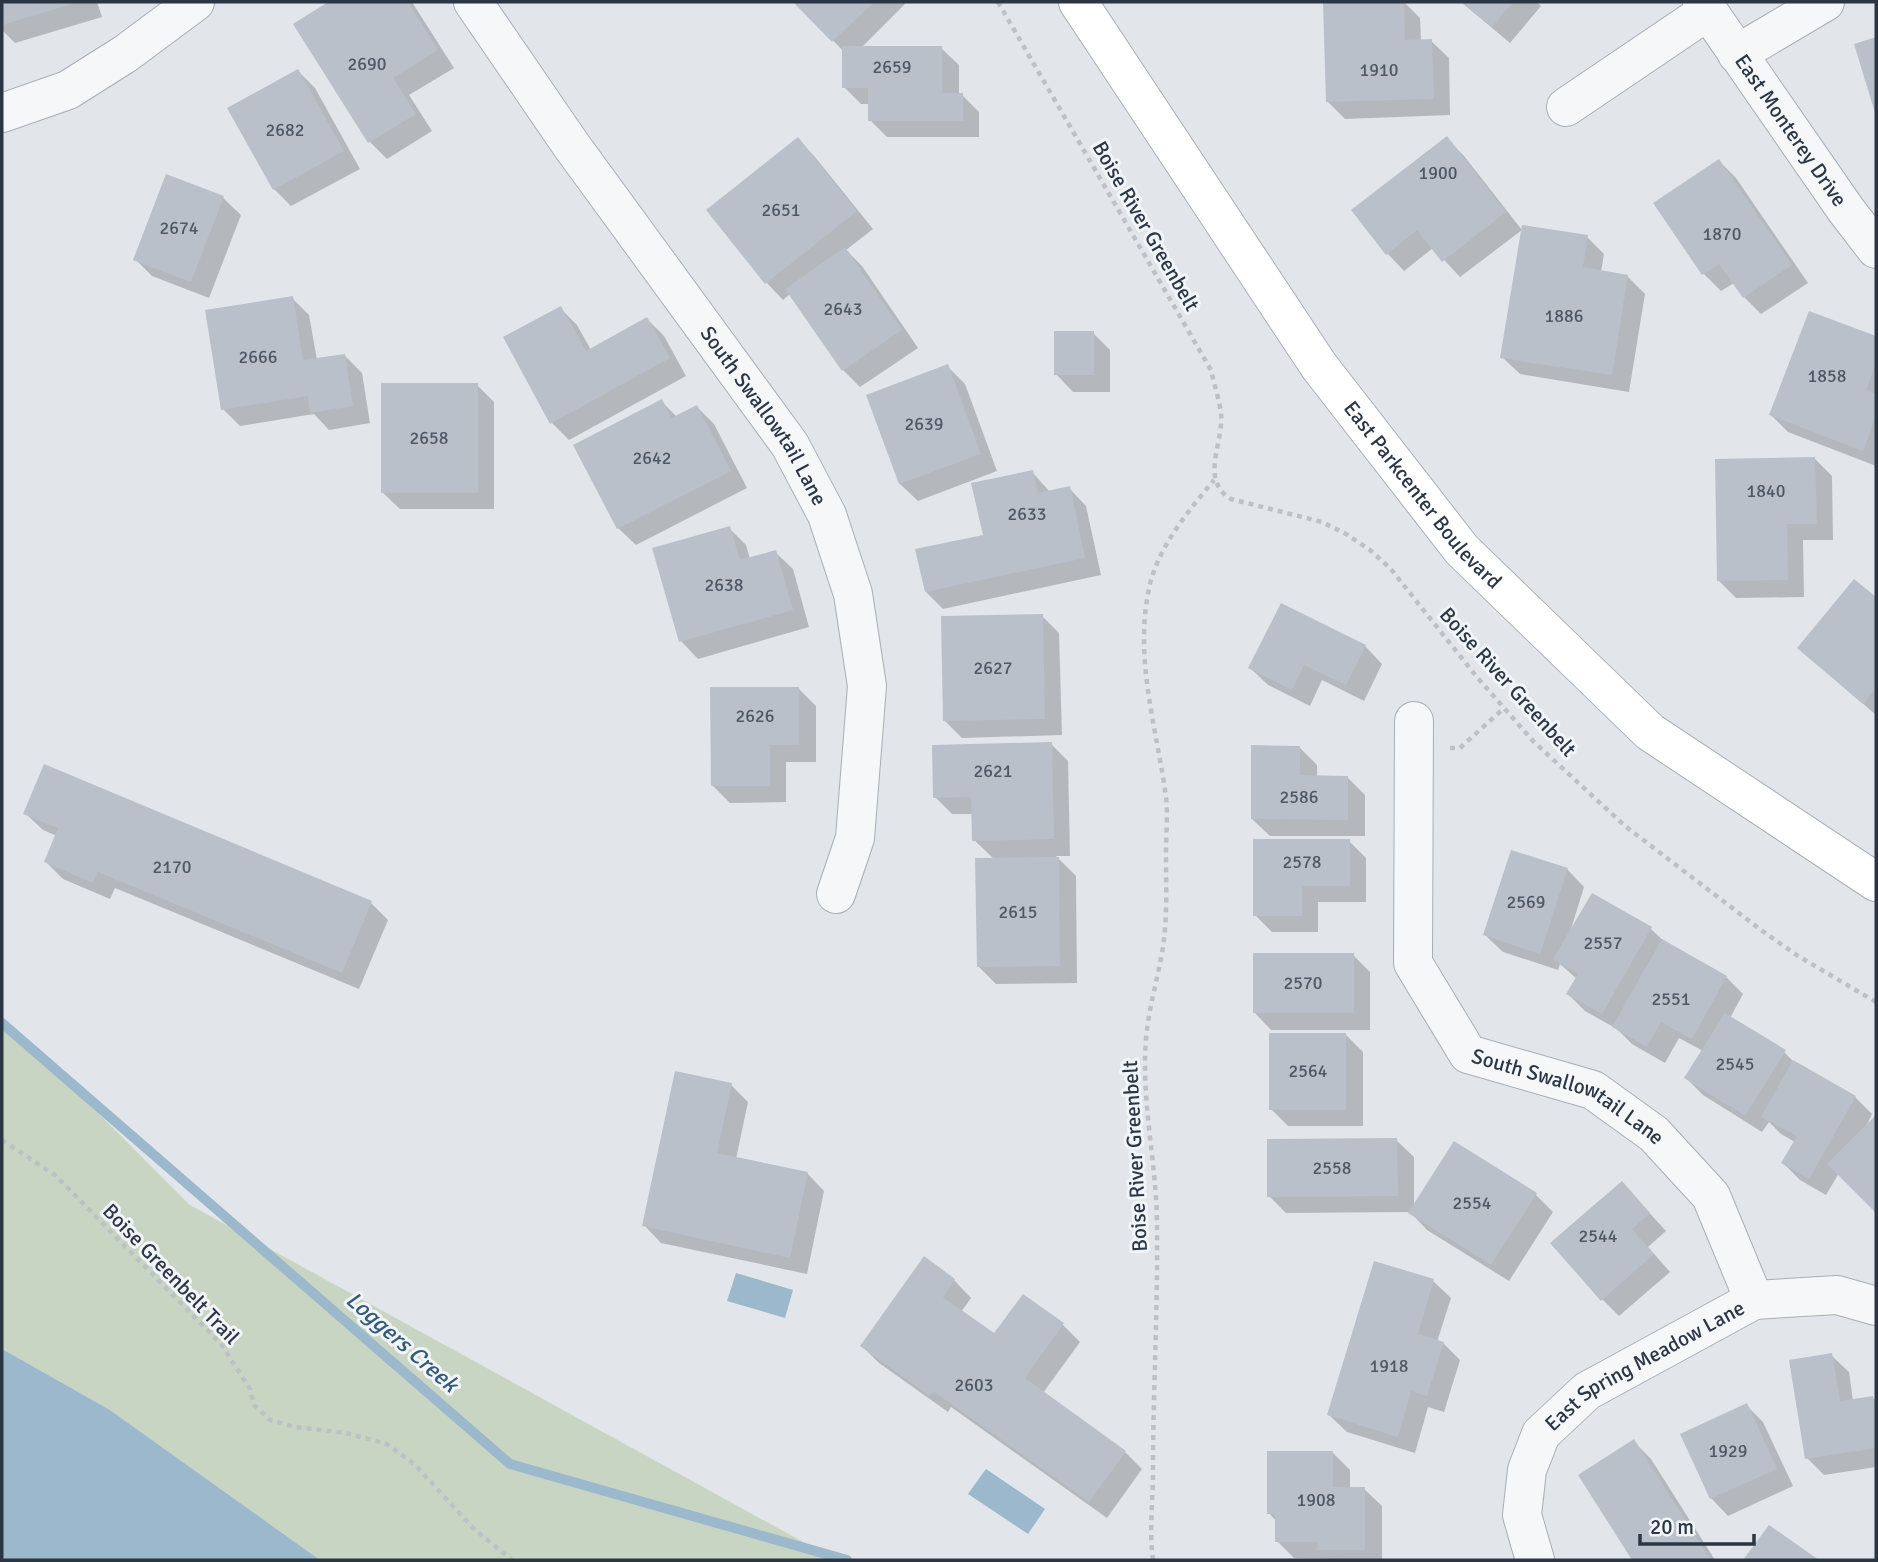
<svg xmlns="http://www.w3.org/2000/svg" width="1878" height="1562" font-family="Signika,sans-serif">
<rect width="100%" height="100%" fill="#e2e6eb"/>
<polygon fill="#c9d5c3" points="2,1017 190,1205 836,1560 320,1560 110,1410 2,1349"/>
<g fill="#9cb8cc">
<polygon points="736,1273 793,1290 785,1318 727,1301"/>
<polygon points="2,1349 110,1410 320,1560 2,1560"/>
<polygon points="986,1469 1045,1509 1028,1534 968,1494"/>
</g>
<g fill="#0003">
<polygon points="2,2 97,2 102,17 15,43 2,30"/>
<polygon points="332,2 412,2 454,68 409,95 432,131 387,159 370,142 295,25"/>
<polygon points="798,2 907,2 861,48 941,48 959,65 959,95 962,95 979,112 979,137 887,137 870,120 870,104 861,104 844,87 844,52 797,3"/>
<polygon points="1404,2 1420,18 1421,41 1431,41 1449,58 1450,115 1345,119 1328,102 1325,4"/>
<polygon points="1461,2 1537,2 1541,6 1510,43"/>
<polygon points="298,71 315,88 360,169 291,206 274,189"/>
<polygon points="798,139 815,157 873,229 846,250 862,266 918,348 860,387 843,370 790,294 783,300 766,282"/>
<polygon points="1447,139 1464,156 1522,230 1460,277 1433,248 1404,271 1387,253"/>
<polygon points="1719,161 1736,178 1808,283 1761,314 1744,297 1734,283 1721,291 1704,274 1655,204"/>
<polygon points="167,176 223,198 241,215 209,298 152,276 135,259"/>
<polygon points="1587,237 1604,254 1601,272 1627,276 1645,294 1629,392 1520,374 1502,357"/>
<polygon points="292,298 309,315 317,360 345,356 362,373 370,423 329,430 314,414 240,426 223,409"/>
<polygon points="560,308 577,325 591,350 647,319 664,336 686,376 569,440 552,423"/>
<polygon points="1810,313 1876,338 1876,466 1788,432 1771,415"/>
<polygon points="1093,333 1110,350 1110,392 1073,392 1056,374"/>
<polygon points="948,367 965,384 997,471 918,501 900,484 868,396"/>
<polygon points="477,385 494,402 494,509 400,509 382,492"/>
<polygon points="661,401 677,417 697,407 714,424 747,488 636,545 618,528 576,445"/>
<polygon points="1815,459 1832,476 1833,540 1803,540 1804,597 1736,598 1718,580"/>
<polygon points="1032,472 1050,492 1069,488 1086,506 1101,575 943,609 926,592 985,536"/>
<polygon points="729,528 746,545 750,559 775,552 793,569 809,627 698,659 681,641"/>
<polygon points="1855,582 1876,600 1876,715 1799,648"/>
<polygon points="1042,616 1059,633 1062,735 962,738 945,721"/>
<polygon points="1365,646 1382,664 1364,701 1322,680 1310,706 1268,685 1250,668"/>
<polygon points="799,689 816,706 816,762 786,762 786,802 730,803 713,786"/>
<polygon points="1051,744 1068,761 1070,856 1056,856 1076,876 1077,983 996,984 978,966 994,859 974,840 974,814 952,814 935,797"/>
<polygon points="1300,748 1317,765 1317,777 1347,777 1365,795 1365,836 1270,836 1252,819"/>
<polygon points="25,813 371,903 388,920 359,989 115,888 110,899 63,879 46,862 57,836 43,830"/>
<polygon points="1349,841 1366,858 1366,902 1318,902 1318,932 1272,932 1255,915"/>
<polygon points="1567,869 1584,887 1571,929 1592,895 1651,929 1667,944 1726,977 1743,994 1730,1018 1784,1052 1796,1064 1855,1097 1872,1114 1865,1129 1876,1118 1876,1210 1839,1173 1826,1195 1800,1180 1783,1163 1795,1142 1781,1134 1769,1122 1762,1132 1703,1095 1686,1078 1703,1051 1679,1038 1665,1063 1632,1044 1617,1029 1585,1011 1568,994 1577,979 1560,964 1558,970 1503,952 1485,935"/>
<polygon points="1353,955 1370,972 1370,1030 1271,1030 1254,1012"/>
<polygon points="1345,1034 1363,1052 1363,1126 1288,1126 1271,1109"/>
<polygon points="731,1085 748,1102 736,1159 807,1173 824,1191 807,1274 661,1243 644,1225"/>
<polygon points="1396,1140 1414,1157 1414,1206 1454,1143 1536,1195 1553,1212 1509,1281 1427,1230 1410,1212 1286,1213 1269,1196"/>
<polygon points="1622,1183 1666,1231 1648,1247 1670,1272 1619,1316 1602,1299"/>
<polygon points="925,1259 954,1280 971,1298 961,1312 994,1336 1023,1296 1063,1325 1080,1342 1043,1393 1125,1452 1142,1469 1107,1518 951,1407 948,1412 879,1363 862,1346"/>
<polygon points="1433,1281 1451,1298 1437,1342 1443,1343 1460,1360 1444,1412 1428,1407 1415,1453 1347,1432 1329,1415"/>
<polygon points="1831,1355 1849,1372 1853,1401 1873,1398 1876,1401 1876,1467 1824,1475 1807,1458"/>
<polygon points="1746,1405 1763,1422 1793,1486 1728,1516 1711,1498 1682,1435"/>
<polygon points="1634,1442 1651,1459 1715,1560 1634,1560 1580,1475"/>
<polygon points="1333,1453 1350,1470 1350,1489 1364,1489 1382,1506 1382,1560 1294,1558 1277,1541 1277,1522 1269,1513"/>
</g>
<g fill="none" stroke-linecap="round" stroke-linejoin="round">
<polyline stroke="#9cb8cc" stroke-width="10" points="2,1023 510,1464 847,1560"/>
</g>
<g fill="#b9c0c9">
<polygon points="2,2 78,2 2,25"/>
<polygon points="328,2 408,2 438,50 393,78 416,114 368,143 293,24"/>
<polygon points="796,2 874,2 832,42 794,3"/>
<polygon points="1323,2 1404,2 1405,40 1432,39 1434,99 1326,102"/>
<polygon points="1461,2 1513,2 1492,27"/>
<polygon points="1876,37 1876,116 1854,44"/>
<polygon points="842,46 942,46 942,93 963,93 963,121 868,121 868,88 842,88"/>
<polygon points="298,69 344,151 273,190 227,108"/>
<polygon points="1447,136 1506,212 1442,262 1417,230 1386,255 1351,210"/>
<polygon points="798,137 857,211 765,284 706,210"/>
<polygon points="1719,159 1792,265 1743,298 1719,264 1702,275 1653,203"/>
<polygon points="166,174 224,196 191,282 133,260"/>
<polygon points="1522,225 1588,235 1583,267 1628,275 1612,375 1500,358"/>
<polygon points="845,247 902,330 842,371 785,289"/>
<polygon points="293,296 303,360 345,354 353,406 310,413 308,396 221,410 205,310"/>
<polygon points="561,306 586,351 647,317 670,358 550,424 503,337"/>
<polygon points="1809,311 1876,336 1876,363 1866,390 1876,394 1876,416 1863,451 1769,415"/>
<rect x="1054" y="331" width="40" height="44"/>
<polygon points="948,364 981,454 899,484 866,395"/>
<rect x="381" y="383" width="97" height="110"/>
<polygon points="662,399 671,418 697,405 731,471 617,529 573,445"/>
<polygon points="1815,457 1817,524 1787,524 1788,580 1717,581 1715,459"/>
<polygon points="1033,470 1038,493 1070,486 1085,558 925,592 915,549 983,535 971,483"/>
<polygon points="730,526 740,560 776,550 793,610 679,642 652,548"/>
<polygon points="1854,579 1876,597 1876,688 1863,704 1797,648"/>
<polygon points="1281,603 1366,645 1346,685 1304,665 1292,690 1248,668"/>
<polygon points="1043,614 1045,719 943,721 941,616"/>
<polygon points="710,687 799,687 799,745 770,745 770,786 711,786"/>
<polygon points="1052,742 1054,839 972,841 971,797 933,798 932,745"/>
<polygon points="1251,745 1300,746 1300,775 1348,776 1348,820 1251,819"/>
<polygon points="44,764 372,901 342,973 98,872 93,883 44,862 58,828 23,814"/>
<polygon points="1253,839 1350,839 1350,886 1302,886 1302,916 1253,916"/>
<polygon points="1511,850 1568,868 1540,954 1483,935"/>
<polygon points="1059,857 1060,966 977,967 975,858"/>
<polygon points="1592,893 1652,927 1602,1014 1566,994 1578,974 1553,959"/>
<polygon points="1662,939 1727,976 1692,1039 1661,1022 1647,1047 1612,1027"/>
<rect x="1253" y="953" width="101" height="60"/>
<polygon points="1725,1013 1786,1050 1745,1116 1684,1078"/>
<rect x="1269" y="1033" width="77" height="77"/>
<polygon points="1793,1060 1856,1096 1809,1179 1781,1163 1797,1136 1761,1117"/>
<polygon points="675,1071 732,1083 717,1153 808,1172 790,1258 642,1226"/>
<polygon points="1876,1115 1876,1213 1827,1164"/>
<polygon points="1397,1138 1398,1196 1267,1197 1267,1139"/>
<polygon points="1454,1141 1537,1193 1491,1265 1408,1213"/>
<polygon points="1622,1181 1650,1213 1632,1229 1654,1254 1601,1301 1550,1243"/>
<polygon points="924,1256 955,1279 943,1297 994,1333 1023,1294 1064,1323 1025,1378 1126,1451 1089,1502 933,1391 930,1396 860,1346"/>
<polygon points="1374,1261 1434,1279 1418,1334 1444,1342 1427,1396 1411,1391 1398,1437 1327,1415"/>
<polygon points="1832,1353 1840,1401 1873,1396 1876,1414 1876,1448 1805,1459 1789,1360"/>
<polygon points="1747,1403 1777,1469 1710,1499 1680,1434"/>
<polygon points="1634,1439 1711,1560 1632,1560 1578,1475"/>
<polygon points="1267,1451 1333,1451 1333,1487 1365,1487 1365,1550 1317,1550 1318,1542 1275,1542 1275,1514 1267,1514"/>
<polygon points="1769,1525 1819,1560 1743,1560"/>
</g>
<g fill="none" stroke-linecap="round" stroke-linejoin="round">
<defs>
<g id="minor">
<path id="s1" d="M473,2L571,145L790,445L827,515L853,594L867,686L855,838L836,894"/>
<path id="s2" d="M1702,2L1846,210L1876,249"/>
<polyline points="1737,54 1825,2"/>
<polyline points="1566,107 1708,11"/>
<polyline points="2,113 68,90 125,54 195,2"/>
<path id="s3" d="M1414,721L1413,963L1468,1054L1593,1090L1654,1134L1711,1196L1754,1300L1837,1295L1876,1306"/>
<path id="s4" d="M1535,1560L1522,1515L1527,1470L1541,1434L1587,1391L1754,1300"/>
</g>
<g id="secondary">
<path id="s5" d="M1078,2L1319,366L1462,550L1650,732L1876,882"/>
</g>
</defs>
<use href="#minor" stroke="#a7aeb6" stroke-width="40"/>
<use href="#secondary" stroke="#a7aeb6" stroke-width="40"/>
<g stroke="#bcc1c6" stroke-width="4.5" stroke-dasharray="5 5" stroke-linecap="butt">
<path d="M998,2L1211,370C1214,384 1219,399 1221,413C1224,443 1199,480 1231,499L1322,522L1346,534L1370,550L1390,568L1476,676L1533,741L1625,826L1761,930L1798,956L1876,1002"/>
<polyline points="1450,748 1460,748 1504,708"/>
<polyline points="2,1140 55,1175 221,1344 250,1389 254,1405 270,1420 295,1427 346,1433 387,1444 414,1464 475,1530 512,1560"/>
<path d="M1153,1560C1149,1531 1153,1501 1153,1472C1153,1390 1158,1309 1157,1227C1157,1164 1141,1103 1146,1040C1148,1012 1156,985 1161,958C1168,924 1166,888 1166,853C1166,835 1168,815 1166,797C1157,730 1135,662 1148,594C1155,550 1187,513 1214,480"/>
</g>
<use href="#minor" stroke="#f5f7f9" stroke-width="38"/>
<use href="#secondary" stroke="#fff" stroke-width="38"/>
</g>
<g text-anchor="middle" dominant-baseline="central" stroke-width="6" stroke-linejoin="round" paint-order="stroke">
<g font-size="18" fill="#4e5865">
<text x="367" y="64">2690</text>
<text x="892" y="67">2659</text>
<text x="1379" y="70">1910</text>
<text x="285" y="130">2682</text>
<text x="1438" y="173">1900</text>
<text x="781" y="210">2651</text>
<text x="179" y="228">2674</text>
<text x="1722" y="234">1870</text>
<text x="843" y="309">2643</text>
<text x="1564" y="316">1886</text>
<text x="258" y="357">2666</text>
<text x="1827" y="376">1858</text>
<text x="924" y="424">2639</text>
<text x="429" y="438">2658</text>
<text x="652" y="458">2642</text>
<text x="1766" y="491">1840</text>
<text x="1027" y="514">2633</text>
<text x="724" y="585">2638</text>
<text x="993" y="668">2627</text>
<text x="755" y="716">2626</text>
<text x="993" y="771">2621</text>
<text x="1299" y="797">2586</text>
<text x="1302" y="862">2578</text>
<text x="172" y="867">2170</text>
<text x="1526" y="902">2569</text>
<text x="1018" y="912">2615</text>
<text x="1603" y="943">2557</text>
<text x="1303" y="983">2570</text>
<text x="1671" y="999">2551</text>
<text x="1735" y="1064">2545</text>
<text x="1308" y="1071">2564</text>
<text x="1332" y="1168">2558</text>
<text x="1472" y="1203">2554</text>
<text x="1598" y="1236">2544</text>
<text x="1389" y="1366">1918</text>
<text x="974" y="1385">2603</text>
<text x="1728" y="1451">1929</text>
<text x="1316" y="1500">1908</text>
</g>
<g font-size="21" fill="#2a3644" stroke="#f2f5f8">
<text stroke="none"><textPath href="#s2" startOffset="156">East Monterey Drive</textPath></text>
<text transform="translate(1146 226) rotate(60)">Boise River Greenbelt</text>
<text stroke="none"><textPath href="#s1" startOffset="506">South Swallowtail Lane</textPath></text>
<text stroke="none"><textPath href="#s5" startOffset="602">East Parkcenter Boulevard</textPath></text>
<text transform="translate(1508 682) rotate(48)">Boise River Greenbelt</text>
<text stroke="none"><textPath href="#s3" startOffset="458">South Swallowtail Lane</textPath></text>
<text transform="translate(1135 1156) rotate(-93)">Boise River Greenbelt</text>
<text transform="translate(171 1274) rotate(46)">Boise Greenbelt Trail</text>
<text stroke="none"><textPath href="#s4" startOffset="256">East Spring Meadow Lane</textPath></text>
</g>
<g font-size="23" font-style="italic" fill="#325979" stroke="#f2f5f8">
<text transform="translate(402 1342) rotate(41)">Loggers Creek</text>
</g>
</g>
<rect width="1878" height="1562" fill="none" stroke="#2a3644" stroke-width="7"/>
<path d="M1640 1534v10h114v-10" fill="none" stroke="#2a3644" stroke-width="3.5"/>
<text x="1650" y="1534" font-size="21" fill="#2a3644" stroke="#f2f5f8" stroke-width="5" paint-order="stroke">20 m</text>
</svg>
